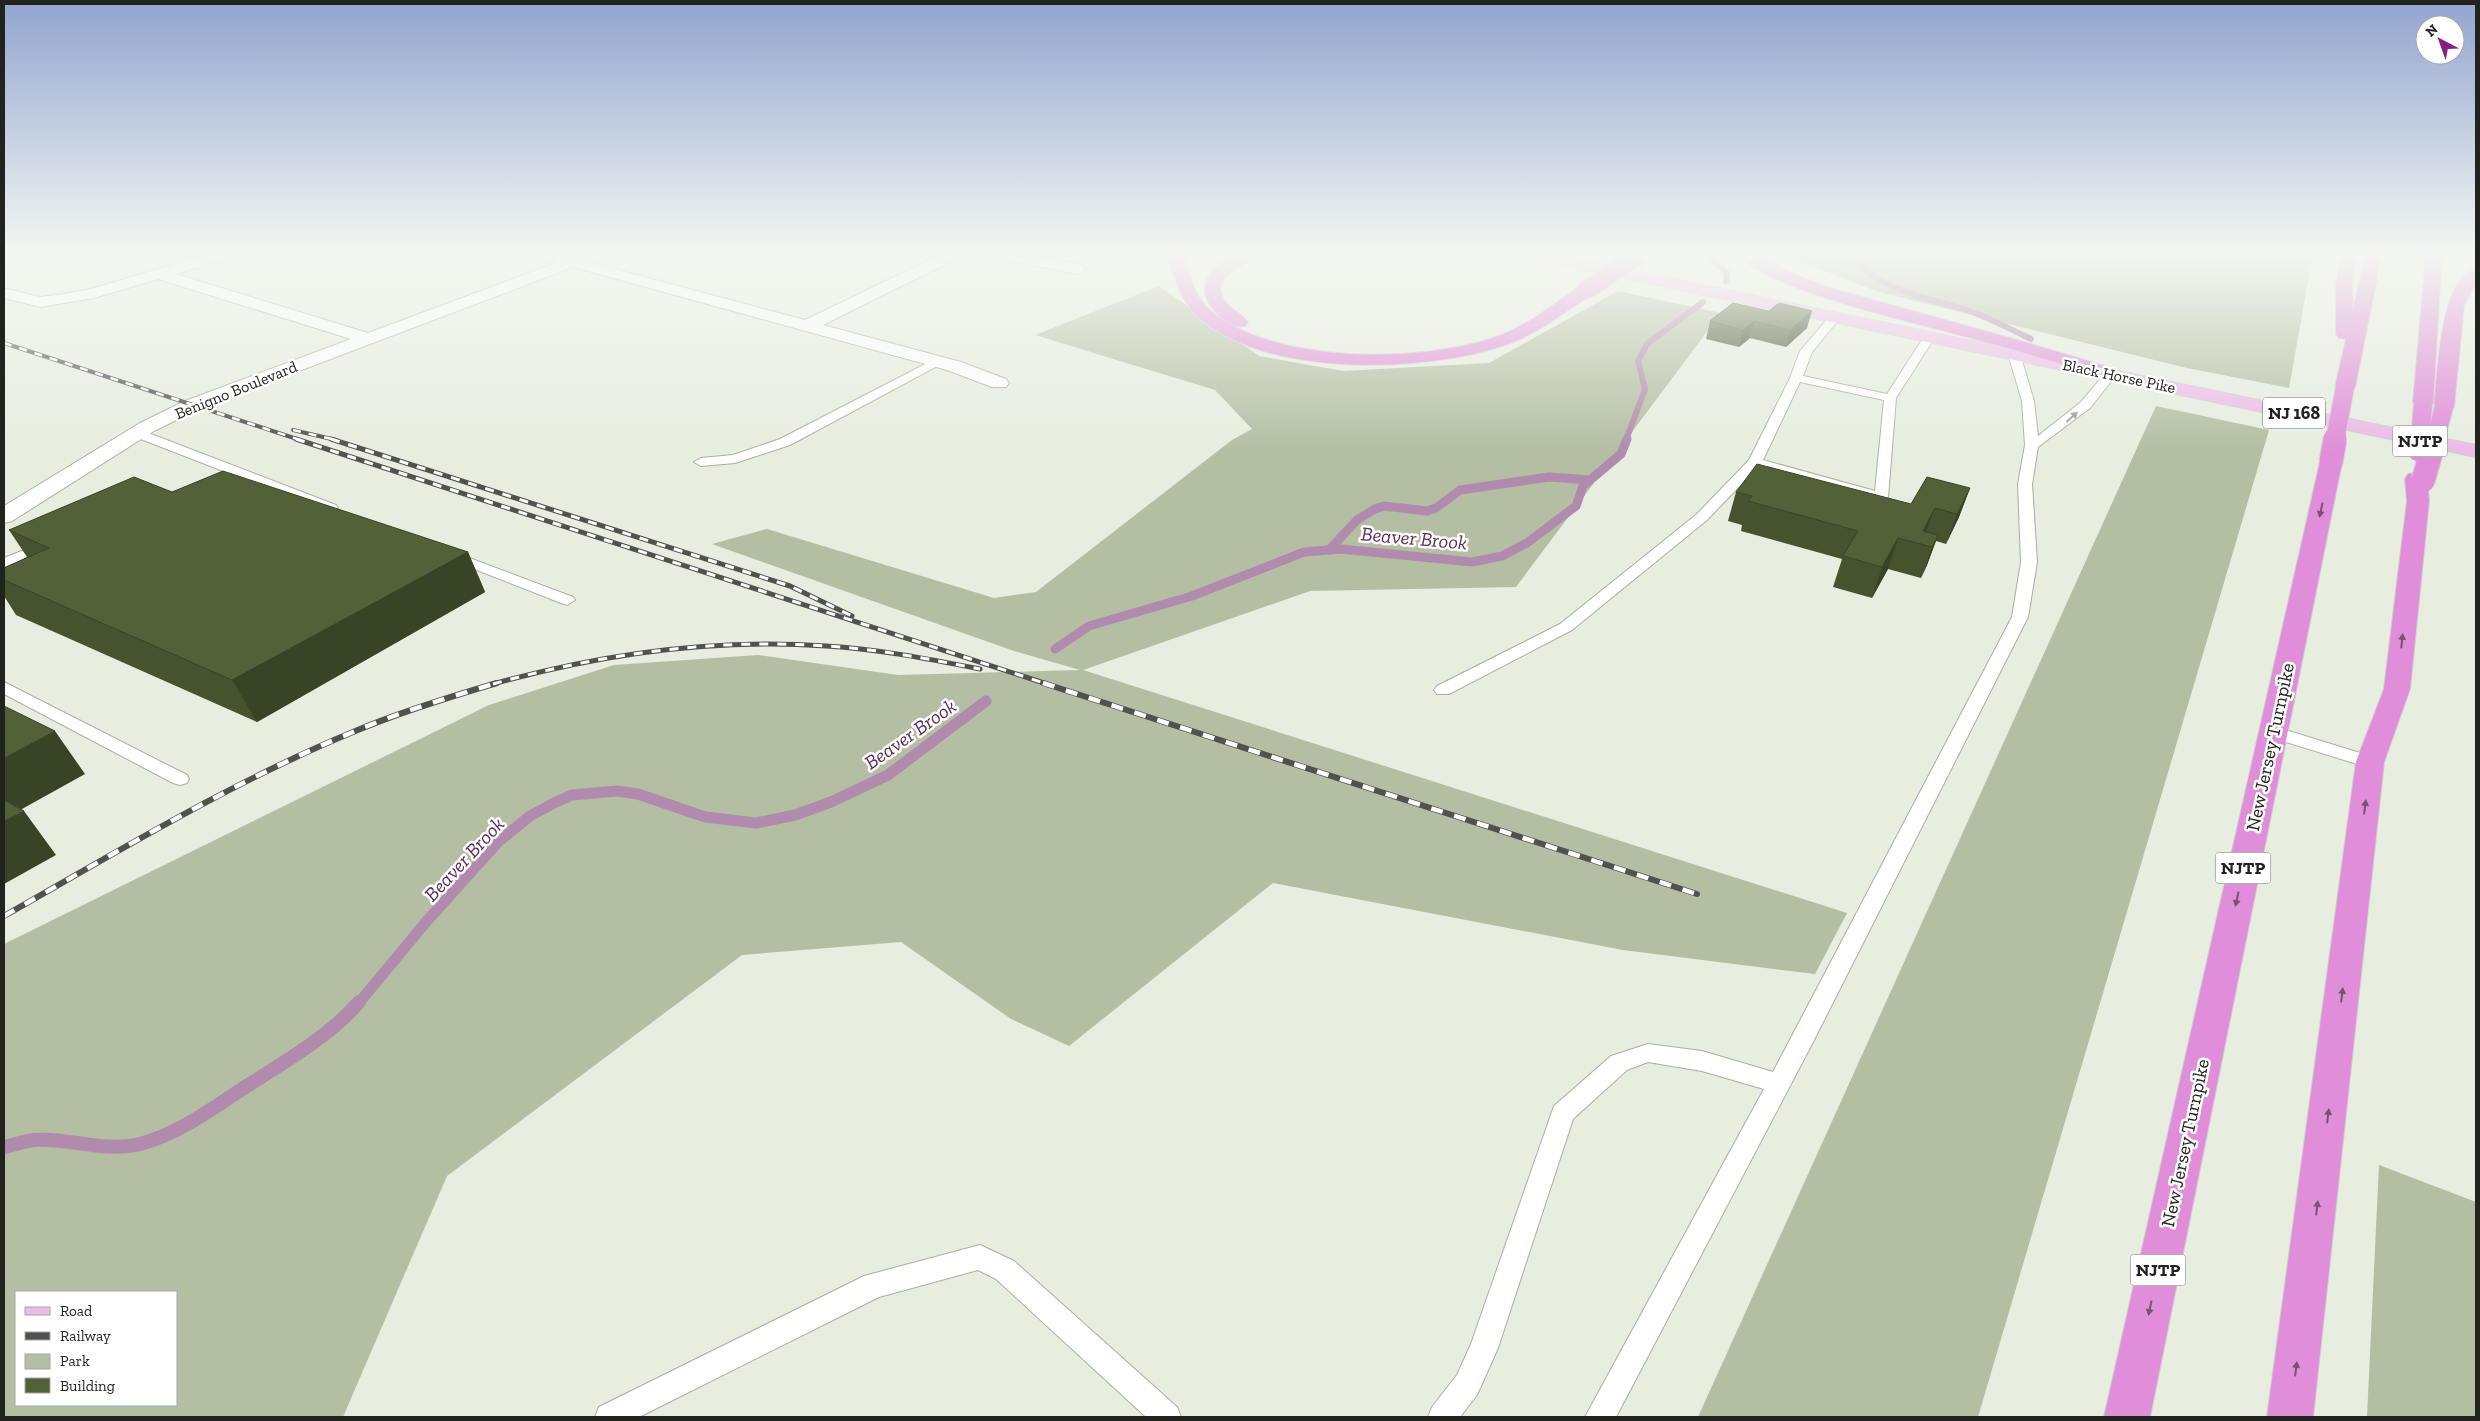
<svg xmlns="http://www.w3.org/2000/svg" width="2480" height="1421" font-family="'Zilla Slab',serif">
<rect width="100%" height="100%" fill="#e7eddf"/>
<g fill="#b3bea2" fill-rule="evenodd">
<polygon points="1778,253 2313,253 2289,388 2187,368 1879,292"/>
<path d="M1159,286L1259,356L1343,371L1489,363L1618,291L1721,313L1516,587L1310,591L1083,670L1847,913L1815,974L1623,950L1273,883L1069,1046L1011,1019L901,942L742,955L447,1176L343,1417H4V944L489,705L614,665L758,655L898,675L1080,670L1014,651L712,544L767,529L994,598L1036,592L1232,440L1252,429L1215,390L1035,335ZM16,1292H176V1405H16Z"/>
<polygon points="2156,406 2269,430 1978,1417 1698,1417"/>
<polygon points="2379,1165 2476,1202 2476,1417 2367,1417"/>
</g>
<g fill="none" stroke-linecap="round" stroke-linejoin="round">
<g stroke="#b18bad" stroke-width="6">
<path d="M1862,253L1859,264C1887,292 1928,298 1964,309C1987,317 2009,328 2031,339"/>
<polyline points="1712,259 1727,273 1726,281"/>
<polyline points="1845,264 1859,264"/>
<polyline points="1626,440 1645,389 1638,361 1647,344 1703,302"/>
</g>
<g stroke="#b18bad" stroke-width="9">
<polyline points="1329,550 1357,520 1375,509 1384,506 1427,511 1436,508 1460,490 1549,477 1590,480"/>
<polyline points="1055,649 1089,626 1192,596 1304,552 1341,549 1472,562 1502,556 1527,543 1576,506 1583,486 1621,454 1627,439"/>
</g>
<polyline stroke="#b18bad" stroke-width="11" points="358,1004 426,922 498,842 530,816 556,802 572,795 617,791 638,794 705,817 756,823 795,815 831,802 888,775 986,701"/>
<path stroke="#b18bad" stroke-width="14" d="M4,1147C14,1145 24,1141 34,1140C68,1137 103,1153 140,1144C180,1134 215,1106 250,1084C286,1061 331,1035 359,1002"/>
<defs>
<g id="service">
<path d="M1835,314L1841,317L1812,352L1803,376L1887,394L1925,335L1929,334L1935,337L1896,398L1888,497L1886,500H1876L1758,467L1707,520L1572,630L1449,694H1437L1434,690L1437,686L1560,624L1697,514L1749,460L1790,378L1800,351L1831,315ZM1800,382L1884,400L1875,491L1763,460Z"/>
<polygon points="2014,351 2020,354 2034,401 2038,436 2081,402 2107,371 2111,370 2117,374 2090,408 2038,447 2032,484 2037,562 2028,617 1812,1044 1616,1417 1585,1417 1764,1089 1702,1071 1648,1062 1627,1070 1573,1119 1498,1348 1477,1395 1460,1417 1428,1417 1432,1407 1457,1375 1471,1344 1554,1106 1611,1056 1648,1044 1702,1051 1773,1072 2012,617 2021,562 2018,484 2025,445 2022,401 2008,354"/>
<polygon points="937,358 943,362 941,364 790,445 735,463 701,466 694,462 701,458 733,455 780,439"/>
<polygon points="138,429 336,505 338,508 331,512 326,511 133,436 132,433"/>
<polygon points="47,541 52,542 54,545 52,548 4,567 4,558"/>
<polygon points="451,551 573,597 575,600 567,605 561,603 446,558 444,555"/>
<polygon points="4,682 187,775 189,779 187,783 180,785 173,783 4,694"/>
<polygon points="2273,726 2376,758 2379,762 2376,766 2370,768 2267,736 2264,732 2267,728"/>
<polygon points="980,1245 1014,1261 1177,1407 1181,1417 1146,1417 996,1279 978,1270 879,1297 639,1417 595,1417 599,1407 864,1276"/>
</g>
<g id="minor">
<polygon points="212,253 237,253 235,256 176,274 368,333 556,263 532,256 530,253 556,253 571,257 582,253 604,253 602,256 588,262 805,320 944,253 964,253 962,256 823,325 961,362 1006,379 1009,383 1006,387 992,387 947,370 573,267 199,409 154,431 12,521 4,523 4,506 140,423 185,401 351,339 158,279 94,298 40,307 4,298 4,288 40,297 64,294 91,289"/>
<polygon points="990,253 1021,253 1078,264 1086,269 1078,274 998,258"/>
</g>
<polygon id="primary" points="1519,253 1549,253 2476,445 2476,457 1527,258"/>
<g id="motorway">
<path d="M1167,253H1183C1189,272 1194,297 1210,310C1274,365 1420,363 1496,337C1527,326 1553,305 1580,286H1592L1594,290C1588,299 1574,306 1564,313C1547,325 1528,337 1508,344C1427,373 1265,378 1198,317C1180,301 1174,275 1167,253Z"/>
<path d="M1238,253H1258C1248,267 1207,274 1225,301C1231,310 1242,313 1248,322L1245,326C1228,330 1202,304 1205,286C1208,270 1225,260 1238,253Z"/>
<path d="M1502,253H1544L1560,256L1562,259C1557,266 1507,260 1502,253Z"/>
<path d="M1737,253H1756L1790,273L1834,289L2021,341L2118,370L2120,374L2118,378H2104C2062,364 2020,351 1978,340C1930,326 1762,290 1737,253Z"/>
<polygon points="2341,253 2357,253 2352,286 2353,310 2366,253 2382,253 2355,387 2352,391 2338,391 2335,387 2346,339 2339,338 2336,334 2336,286"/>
<polygon points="2426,253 2442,253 2433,403 2430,407 2416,407 2413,403"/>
<path d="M2476,269V282L2464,306L2454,407L2451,411H2437L2434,407C2438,375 2439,278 2476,269Z"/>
<polygon points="2331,456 2338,458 2342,462 2150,1417 2104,1417 2320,462 2324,458"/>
<polygon points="2416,473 2424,474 2427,479 2429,501 2410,689 2384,762 2313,1417 2267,1417 2356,762 2384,689 2407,501 2405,479 2408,474"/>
</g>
</defs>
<use href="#service" stroke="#aaafa1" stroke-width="2"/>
<use href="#minor" stroke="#aaafa1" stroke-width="2"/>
<use href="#primary" stroke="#cecfce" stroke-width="2"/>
<use href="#motorway" stroke="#cecfce" stroke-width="2"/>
<use href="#service" fill="#fff" fill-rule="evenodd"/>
<use href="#minor" fill="#fff" fill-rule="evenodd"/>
<use href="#primary" fill="#ecbbe8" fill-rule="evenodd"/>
<use href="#motorway" fill="#e08ed9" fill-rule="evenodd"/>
<defs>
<g id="rail-far2">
<polyline points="4,343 300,440"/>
<polyline points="293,430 336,440"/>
</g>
<g id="rail-far1">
<polyline points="296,439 1047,684"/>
<polyline points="331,439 790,586 852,616"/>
<path d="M493,684C601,654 714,638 826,646C878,649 929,659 980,669"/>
</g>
<g id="rail">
<polyline points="1043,683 1697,894"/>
<path d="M4,916C117,852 234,781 353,732C400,712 449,697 497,683"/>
</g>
</defs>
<use href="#rail-far2" stroke="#50534c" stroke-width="4"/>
<use href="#rail-far1" stroke="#50534c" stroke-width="5"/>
<use href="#rail" stroke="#50534c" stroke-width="6"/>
<use href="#rail-far2" stroke="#fff" stroke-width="2.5" stroke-dasharray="8" stroke-linecap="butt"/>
<use href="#rail-far1" stroke="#fff" stroke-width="3" stroke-dasharray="9" stroke-linecap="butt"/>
<use href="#rail" stroke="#fff" stroke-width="4.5" stroke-dasharray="12" stroke-linecap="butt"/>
<defs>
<g id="motorway-bridge-far1">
<polyline points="1586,290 1641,254"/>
<polyline points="2335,440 2345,387"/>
<polyline points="2420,440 2423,403"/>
<polyline points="2435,440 2444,407"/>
</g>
<g id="motorway-bridge">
<polyline points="2419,450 2420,439"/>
<polyline points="2331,462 2335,439"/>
<polyline points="2423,481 2435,439"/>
</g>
</defs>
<use href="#motorway-bridge-far1" stroke="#cecfce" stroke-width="20" stroke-linecap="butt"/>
<use href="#motorway-bridge" stroke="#cecfce" stroke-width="25" stroke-linecap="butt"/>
<use href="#motorway-bridge-far1" stroke="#e08ed9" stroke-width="18"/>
<use href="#motorway-bridge" stroke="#e08ed9" stroke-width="23"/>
</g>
<g fill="#47532f">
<polygon points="1733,303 1807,328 1786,347 1750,338 1739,347 1706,339 1710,321"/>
<polygon points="1970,488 1959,517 1946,544 1936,541 1927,565 1921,578 1888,569 1872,598 1833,587 1842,559 1741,531 1742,525 1728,521 1736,492 1911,504"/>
<polygon points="172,492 468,552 485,592 257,722 16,615 4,596 4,568 27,557 9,530"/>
</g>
<g fill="#394426">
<polygon points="1812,311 1807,328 1786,347 1790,330"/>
<polygon points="1754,321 1750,338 1739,347 1743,330"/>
<polygon points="1970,488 1959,517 1946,544 1957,514"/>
<polygon points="1935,508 1924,538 1923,531"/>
<polygon points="1938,535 1927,565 1921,578 1932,547"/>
<polygon points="1898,538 1888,569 1872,598 1882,567"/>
<polygon points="468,552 485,592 257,722 232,680"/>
<polygon points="55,731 85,774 4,819 4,758"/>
<polygon points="24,811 56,855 4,884 4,821"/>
</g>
<g fill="#526137" stroke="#394426">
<polygon points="1733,303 1769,311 1779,303 1812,311 1790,330 1754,321 1743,330 1710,321"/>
<polygon points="1757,464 1911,504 1927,477 1970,488 1957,514 1935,508 1923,531 1938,535 1932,547 1898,538 1882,567 1843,556 1858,531 1748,501 1752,496 1736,492"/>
<polygon points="223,471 468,552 232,680 4,580 4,568 49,548 9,530 134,477 172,492"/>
<polygon points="4,706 55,731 4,758"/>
<polygon points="4,800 24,811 4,821"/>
</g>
<defs><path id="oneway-solid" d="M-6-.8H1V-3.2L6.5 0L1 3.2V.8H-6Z" transform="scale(1.25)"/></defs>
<use fill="#9b9c9a" href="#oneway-solid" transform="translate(2072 417) rotate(-42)"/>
<g fill="#775372">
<use href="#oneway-solid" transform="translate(2321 510) rotate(102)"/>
<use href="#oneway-solid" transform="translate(2402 641) rotate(-84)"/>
<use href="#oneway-solid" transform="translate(2365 807) rotate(-83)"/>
<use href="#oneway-solid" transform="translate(2237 899) rotate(102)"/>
<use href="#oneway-solid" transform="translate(2342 995) rotate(-83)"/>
<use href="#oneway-solid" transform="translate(2328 1116) rotate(-83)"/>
<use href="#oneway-solid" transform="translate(2317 1208) rotate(-83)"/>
<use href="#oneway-solid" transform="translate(2150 1308) rotate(102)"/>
<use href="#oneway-solid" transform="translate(2296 1369) rotate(-83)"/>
</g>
<linearGradient id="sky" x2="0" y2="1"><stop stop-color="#92a4d0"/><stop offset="0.56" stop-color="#f4f7f1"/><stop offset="1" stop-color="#f4f7f1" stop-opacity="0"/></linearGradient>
<rect width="2480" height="452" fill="url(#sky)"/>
<g text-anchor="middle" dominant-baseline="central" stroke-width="5" stroke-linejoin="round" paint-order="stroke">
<g font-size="16" fill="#21231e" stroke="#fff">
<text transform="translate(2119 376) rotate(12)">Black Horse Pike</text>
<text transform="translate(236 390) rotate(-22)">Benigno Boulevard</text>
</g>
<g fill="#fff" stroke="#646562" stroke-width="1">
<rect x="2263" y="397.5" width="62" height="31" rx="4"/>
<rect x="2392.5" y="425.5" width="55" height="31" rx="4"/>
<rect x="2215.5" y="852.5" width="55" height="31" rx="4"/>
<rect x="2130.5" y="1254.5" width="55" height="31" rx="4"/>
</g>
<g font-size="18" font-weight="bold" fill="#21231e">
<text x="2294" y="413">NJ 168</text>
<text x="2420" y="441">NJTP</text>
<text x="2243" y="868">NJTP</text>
<text x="2158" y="1270">NJTP</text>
</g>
<g font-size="19" fill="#21231e" stroke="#fff">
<text transform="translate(2270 747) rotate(-78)">New Jersey Turnpike</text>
<text transform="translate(2185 1143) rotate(-78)">New Jersey Turnpike</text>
</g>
<g font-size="20" font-style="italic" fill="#5c2b59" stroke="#fff">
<text transform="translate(1414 538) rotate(5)">Beaver Brook</text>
<text transform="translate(910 734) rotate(-35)">Beaver Brook</text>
<text transform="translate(464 859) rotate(-47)">Beaver Brook</text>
</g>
</g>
<rect width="2480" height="1421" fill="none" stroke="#21231e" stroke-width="10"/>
<rect x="15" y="1291" width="162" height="115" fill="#ffffff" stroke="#a6a7a5"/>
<rect x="25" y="1307" width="25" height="8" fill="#ecbbe8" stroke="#a6a7a5"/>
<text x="60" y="1316" font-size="15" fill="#21231e">Road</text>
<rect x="25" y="1332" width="25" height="8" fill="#50534c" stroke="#a6a7a5"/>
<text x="60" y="1341" font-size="15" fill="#21231e">Railway</text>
<rect x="25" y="1354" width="25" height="15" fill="#b3bea2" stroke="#a6a7a5"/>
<text x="60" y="1366" font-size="15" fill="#21231e">Park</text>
<rect x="25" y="1378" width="25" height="15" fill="#526137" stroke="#a6a7a5"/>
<text x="60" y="1391" font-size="15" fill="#21231e">Building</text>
<g transform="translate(2440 40) rotate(319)"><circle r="24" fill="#ffffff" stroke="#a6a7a5"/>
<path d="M0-4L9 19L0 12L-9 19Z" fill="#891f84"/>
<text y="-8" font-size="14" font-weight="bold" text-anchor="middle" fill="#21231e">N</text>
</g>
</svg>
